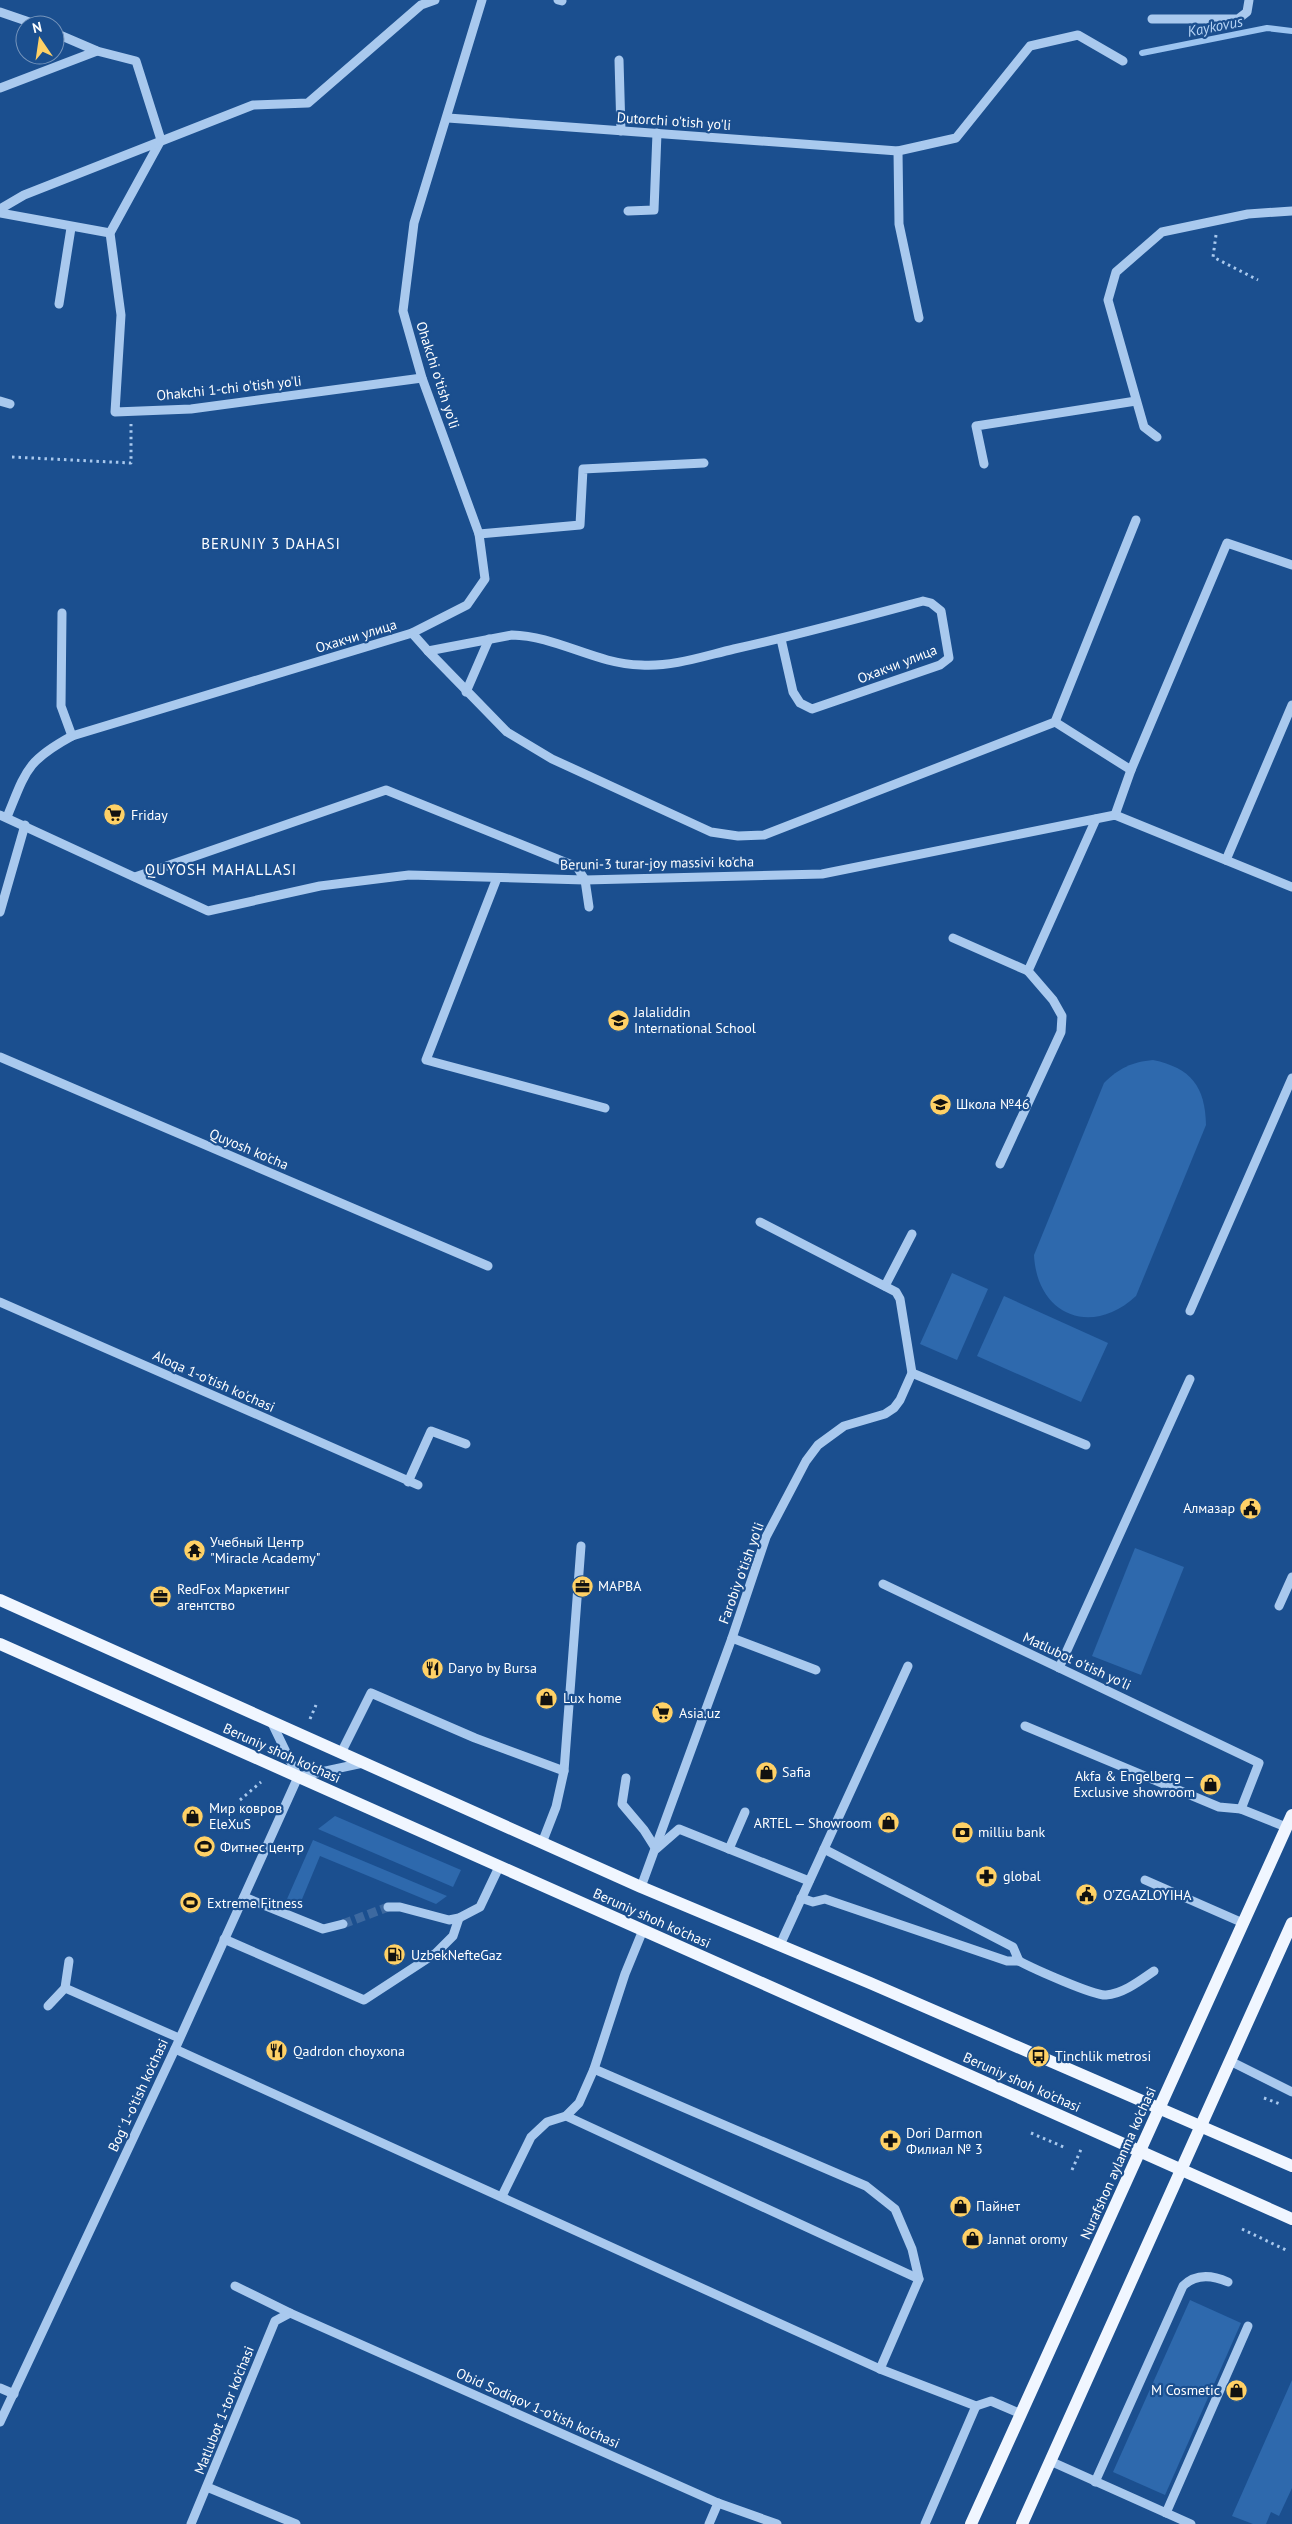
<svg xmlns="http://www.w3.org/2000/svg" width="1292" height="2524" font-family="'PT Sans',sans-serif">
<rect width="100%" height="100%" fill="#1b4f8f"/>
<g fill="#2e69ad">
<path d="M1153,1060C1191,1068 1205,1086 1206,1125L1136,1296C1092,1337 1037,1316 1034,1255L1104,1083C1119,1068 1132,1062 1153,1060Z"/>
<polygon points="952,1273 988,1289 957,1360 920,1344"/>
<polygon points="1004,1296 1108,1343 1081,1402 977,1356"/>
<polygon points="1135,1548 1184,1567 1141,1675 1092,1656"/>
<polygon points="335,1816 461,1870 453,1887 318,1829"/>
<polygon points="313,1840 447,1896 436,1904 320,1856 300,1904 287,1899"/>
<polygon points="1190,2300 1241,2323 1165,2495 1113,2472"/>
<polygon points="1292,2380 1292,2488 1279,2516 1271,2512 1266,2524 1253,2524 1232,2516"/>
</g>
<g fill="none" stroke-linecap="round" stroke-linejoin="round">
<polyline stroke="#9cc4f0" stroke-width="6" points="1142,53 1267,28 1292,31"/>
<polyline stroke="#3d69a0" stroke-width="9" stroke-dasharray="9 4.5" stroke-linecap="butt" points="343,1924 388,1907"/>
<g stroke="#a9c9ee" stroke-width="3" stroke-dasharray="2.5 4" stroke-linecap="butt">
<polyline points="1216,235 1213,257 1258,280"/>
<polyline points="12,457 131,463 131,424"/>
<polyline points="310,1719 316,1705"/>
<polyline points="240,1800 261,1782"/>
<polyline points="1264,2098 1280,2104"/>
<polyline points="1031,2133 1066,2148"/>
<polyline points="1072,2170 1082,2147"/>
<polyline points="1242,2229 1286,2250"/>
</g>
<g stroke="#a9c9ee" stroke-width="9">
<polyline points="558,0 562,1"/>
<polyline points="0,12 38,25"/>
<polyline points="1152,19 1238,19 1247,12 1249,0"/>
<polyline points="55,33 97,51 136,61 161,140"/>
<polyline points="619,60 621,131"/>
<polyline points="0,88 97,51"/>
<polyline points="448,118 898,151"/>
<polyline points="161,140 110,233 121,315 115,412 191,409 422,378"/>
<polyline points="0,209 24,195 253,105 308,103 421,5 435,0"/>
<polyline points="628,211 654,210 657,133"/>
<polyline points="0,213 110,233"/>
<polyline points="59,304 71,228"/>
<polyline points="919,318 899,224 898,151 956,138 1030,46 1078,35 1123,61"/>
<polyline points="0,401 10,404"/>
<polyline points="1157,437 1144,427 1108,300 1116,272 1162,232 1248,214 1292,211"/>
<polyline points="984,464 976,426 1136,401"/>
<polyline points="479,534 580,525 583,469 704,463"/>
<polyline points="62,613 61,706 72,736"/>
<polyline points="412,633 467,605 485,579 479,534 422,378 403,311 414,223 482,0"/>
<polyline points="428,651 507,732 552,759 711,832 738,836 764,835 1055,722 1136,520"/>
<polyline points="466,692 489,639"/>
<polyline points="1055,722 1131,770"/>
<polyline points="0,815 208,911 320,886 409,875 585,880 822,874 1115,815 1292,887"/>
<polyline points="1115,815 1131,770 1227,543 1292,565"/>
<path d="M7,817C26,771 26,761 72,736L412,633L428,651L512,635C557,636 595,664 641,665C673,667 704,656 734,649C798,635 860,618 923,601L931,603L941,611L949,658L940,665L812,709L800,703L793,692L781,639"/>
<polyline points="1226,860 1292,705"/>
<polyline points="135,877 386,790 577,867 585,880 589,907"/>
<polyline points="497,878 426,1060 605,1108"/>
<polyline points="0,912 25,825"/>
<polyline points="953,938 1028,971"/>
<polyline points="0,1057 488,1266"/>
<polyline points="1000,1164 1061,1032 1062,1016 1053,1000 1028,971 1096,819"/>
<polyline points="885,1286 912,1234"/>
<polyline points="0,1302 418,1485"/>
<polyline points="1190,1311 1292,1078"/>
<polyline points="912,1373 1086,1445"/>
<polyline points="408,1482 431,1431 466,1444"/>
<polyline points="883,1584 1259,1763 1241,1809"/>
<polyline points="1279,1606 1292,1577"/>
<polyline points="732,1638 816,1670"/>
<polyline points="1059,1668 1190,1379"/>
<polyline points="1025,1726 1219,1807 1241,1809 1286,1827"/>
<polyline points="341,1753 371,1693 475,1738 564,1771"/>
<polyline points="298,1777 363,1763"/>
<polyline points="626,1778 622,1804 644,1830 656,1849 679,1829 809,1881"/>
<polyline points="542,1843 556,1807 564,1771 581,1546"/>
<polyline points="729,1849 745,1812"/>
<polyline points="1145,1880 1243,1923"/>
<polyline points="641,1887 732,1638 766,1537 806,1461 818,1445 844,1426 885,1414 894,1408 900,1400 912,1373 900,1299 896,1292 760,1222"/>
<polyline points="244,1897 323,1929 343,1924"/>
<polyline points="801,1898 813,1902 825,1899 1007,1961 1019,1961 1013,1947 824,1849"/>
<polyline points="388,1907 400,1907 449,1920 459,1918 480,1907 499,1867"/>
<polyline points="224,1939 364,2000 436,1953 453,1936 459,1918"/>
<polyline points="780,1945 908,1666"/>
<path d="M1019,1961C1032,1968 1094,1996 1106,1995C1123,1994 1141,1980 1154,1971"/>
<polyline points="65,1988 179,2038"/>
<polyline points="48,2006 65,1988 69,1961"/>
<polyline points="175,2049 880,2369 976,2406 991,2401 1021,2414"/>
<polyline points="1230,2061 1292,2092"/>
<polyline points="594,2069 866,2186 895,2209 912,2249 919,2279 880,2369"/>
<polyline points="566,2116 919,2279"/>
<polyline points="502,2196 531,2137 547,2122 566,2116 579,2103 594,2069 625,1974 643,1930"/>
<polyline points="235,2286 290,2313 718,2503 777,2524"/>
<polyline points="0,2388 14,2394"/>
<polyline points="0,2422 175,2049 298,1777 271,1721"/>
<polyline points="1050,2461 1191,2524"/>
<path d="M1095,2482L1183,2286C1196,2273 1212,2275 1228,2282"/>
<polyline points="207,2487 296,2524"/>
<polyline points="1166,2513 1248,2326"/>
<polyline points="191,2524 275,2321 290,2313"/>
<polyline points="709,2524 718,2503"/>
<polyline points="925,2524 976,2406"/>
</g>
<g stroke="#f0f6ff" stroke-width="12">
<polyline points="0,1600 641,1887 870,1983 1292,2166"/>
<polyline points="0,1644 1292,2219"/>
<polyline points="971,2524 1292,1815"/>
<polyline points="1022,2524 1292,1923"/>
</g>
</g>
<defs>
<symbol id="supermarket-disc" viewBox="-11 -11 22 22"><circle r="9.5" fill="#ffd166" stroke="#1b4f8f"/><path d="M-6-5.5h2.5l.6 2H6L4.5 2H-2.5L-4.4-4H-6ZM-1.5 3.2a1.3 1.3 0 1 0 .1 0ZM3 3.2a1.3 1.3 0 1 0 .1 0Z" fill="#111"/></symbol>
<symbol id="school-disc" viewBox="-11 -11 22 22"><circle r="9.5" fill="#ffd166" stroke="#1b4f8f"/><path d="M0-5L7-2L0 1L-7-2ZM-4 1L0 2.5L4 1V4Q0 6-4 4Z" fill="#111"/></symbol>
<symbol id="civic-disc" viewBox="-11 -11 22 22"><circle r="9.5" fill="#ffd166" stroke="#1b4f8f"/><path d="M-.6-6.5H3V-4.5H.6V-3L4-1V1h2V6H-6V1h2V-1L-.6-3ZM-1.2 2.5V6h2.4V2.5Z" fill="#111"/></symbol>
<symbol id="temple-disc" viewBox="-11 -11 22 22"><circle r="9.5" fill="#ffd166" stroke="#1b4f8f"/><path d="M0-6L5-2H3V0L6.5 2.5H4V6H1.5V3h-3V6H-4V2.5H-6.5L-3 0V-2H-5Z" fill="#111"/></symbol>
<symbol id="office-disc" viewBox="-11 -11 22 22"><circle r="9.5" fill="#ffd166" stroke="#1b4f8f"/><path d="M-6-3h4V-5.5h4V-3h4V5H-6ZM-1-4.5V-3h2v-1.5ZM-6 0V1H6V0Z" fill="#111"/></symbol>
<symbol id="restaurant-disc" viewBox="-11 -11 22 22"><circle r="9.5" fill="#ffd166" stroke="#1b4f8f"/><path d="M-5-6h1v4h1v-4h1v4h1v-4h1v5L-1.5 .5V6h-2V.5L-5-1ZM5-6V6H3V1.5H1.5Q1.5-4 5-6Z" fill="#111"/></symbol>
<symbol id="shop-disc" viewBox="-11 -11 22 22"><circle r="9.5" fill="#ffd166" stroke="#1b4f8f"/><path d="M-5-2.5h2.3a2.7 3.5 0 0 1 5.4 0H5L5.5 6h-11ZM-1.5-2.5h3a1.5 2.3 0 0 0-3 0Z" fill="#111"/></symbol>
<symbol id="bank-disc" viewBox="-11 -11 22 22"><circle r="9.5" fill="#ffd166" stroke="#1b4f8f"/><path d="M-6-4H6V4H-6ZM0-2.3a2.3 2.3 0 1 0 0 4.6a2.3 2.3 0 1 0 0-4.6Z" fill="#111"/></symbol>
<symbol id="stadium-disc" viewBox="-11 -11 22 22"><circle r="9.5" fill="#ffd166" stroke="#1b4f8f"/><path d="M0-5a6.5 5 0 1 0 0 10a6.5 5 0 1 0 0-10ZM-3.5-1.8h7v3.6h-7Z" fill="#111"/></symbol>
<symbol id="pharmacy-disc" viewBox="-11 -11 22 22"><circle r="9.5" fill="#ffd166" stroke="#1b4f8f"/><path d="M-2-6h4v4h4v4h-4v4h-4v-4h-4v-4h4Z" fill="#111"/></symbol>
<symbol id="fuel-disc" viewBox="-11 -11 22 22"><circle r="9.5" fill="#ffd166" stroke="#1b4f8f"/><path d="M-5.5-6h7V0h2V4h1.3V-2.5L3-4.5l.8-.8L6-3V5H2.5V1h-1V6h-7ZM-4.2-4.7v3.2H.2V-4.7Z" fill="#111"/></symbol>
<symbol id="bus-disc" viewBox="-11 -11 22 22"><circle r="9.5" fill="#ffd166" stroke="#1b4f8f"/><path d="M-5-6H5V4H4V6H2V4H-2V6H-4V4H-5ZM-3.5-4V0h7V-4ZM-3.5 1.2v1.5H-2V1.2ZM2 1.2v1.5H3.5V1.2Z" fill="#111"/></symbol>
</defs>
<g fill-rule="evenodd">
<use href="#supermarket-disc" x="102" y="802" width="25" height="25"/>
<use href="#school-disc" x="606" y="1008" width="25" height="25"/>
<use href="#school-disc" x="928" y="1092" width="25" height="25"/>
<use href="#civic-disc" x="1238" y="1496" width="25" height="25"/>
<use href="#temple-disc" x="182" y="1538" width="25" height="25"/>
<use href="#office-disc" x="570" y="1574" width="25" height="25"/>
<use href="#office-disc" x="148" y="1584" width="25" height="25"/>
<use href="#restaurant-disc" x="420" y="1656" width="25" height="25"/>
<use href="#shop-disc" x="534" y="1686" width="25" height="25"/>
<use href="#supermarket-disc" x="650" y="1700" width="25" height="25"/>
<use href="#shop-disc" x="754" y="1760" width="25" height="25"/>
<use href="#shop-disc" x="1198" y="1772" width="25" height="25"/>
<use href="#shop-disc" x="180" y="1804" width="25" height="25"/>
<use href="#shop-disc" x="876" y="1810" width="25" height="25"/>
<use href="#bank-disc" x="950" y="1820" width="25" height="25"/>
<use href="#stadium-disc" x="192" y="1834" width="25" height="25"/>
<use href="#pharmacy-disc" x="974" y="1864" width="25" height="25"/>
<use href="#civic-disc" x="1074" y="1882" width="25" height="25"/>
<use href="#stadium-disc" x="178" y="1890" width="25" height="25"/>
<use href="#fuel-disc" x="382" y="1942" width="25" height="25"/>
<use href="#restaurant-disc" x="264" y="2038" width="25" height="25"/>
<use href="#bus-disc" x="1026" y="2044" width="25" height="25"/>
<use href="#pharmacy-disc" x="878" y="2128" width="25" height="25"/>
<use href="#shop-disc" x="948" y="2194" width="25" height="25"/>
<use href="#shop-disc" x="960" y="2226" width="25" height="25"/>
<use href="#shop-disc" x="1224" y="2378" width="25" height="25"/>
</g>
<g text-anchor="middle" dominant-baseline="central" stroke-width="4.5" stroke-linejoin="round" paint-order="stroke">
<g font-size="14" fill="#fff" stroke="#1b4f8f">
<text transform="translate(674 121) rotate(4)">Dutorchi o'tish yo'li</text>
<text transform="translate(438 375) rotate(72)">Ohakchi o'tish yo'li</text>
<text transform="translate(229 388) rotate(-6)">Ohakchi 1-chi o'tish yo'li</text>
<text transform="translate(356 636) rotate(-17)">Охакчи улица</text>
<text transform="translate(897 664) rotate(-21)">Охакчи улица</text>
<text transform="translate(657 863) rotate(-1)">Beruni-3 turar-joy massivi ko'cha</text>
<text transform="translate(249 1149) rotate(23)">Quyosh ko'cha</text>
<text transform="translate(214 1381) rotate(24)">Aloqa 1-o'tish ko'chasi</text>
<text transform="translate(741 1573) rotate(-70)">Farobiy o'tish yo'li</text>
<text transform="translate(1077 1661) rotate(25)">Matlubot o'tish yo'li</text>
<text transform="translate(282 1753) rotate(24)">Beruniy shoh ko'chasi</text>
<text transform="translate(652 1918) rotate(24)">Beruniy shoh ko'chasi</text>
<text transform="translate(1022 2082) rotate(24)">Beruniy shoh ko'chasi</text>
<text transform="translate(138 2095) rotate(-65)">Bog' 1-o'tish ko'chasi</text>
<text transform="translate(1118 2163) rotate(-66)">Nurafshon aylanma ko'chasi</text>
<text transform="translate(538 2408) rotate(24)">Obid Sodiqov 1-o'tish ko'chasi</text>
<text transform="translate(224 2410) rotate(-68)">Matlubot 1-tor ko'chasi</text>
</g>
<g font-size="14" fill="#fff" stroke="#1b4f8f" text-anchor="start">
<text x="131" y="815">Friday</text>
<text x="634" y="1012">Jalaliddin<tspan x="634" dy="16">International School</tspan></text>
<text x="956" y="1104">Школа №46</text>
<text x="1235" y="1508" text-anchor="end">Алмазар</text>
<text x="210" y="1542">Учебный Центр<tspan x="210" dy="16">"Miracle Academy"</tspan></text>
<text x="598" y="1586">МАРВА</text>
<text x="177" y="1589">RedFox Маркетинг<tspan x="177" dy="16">агентство</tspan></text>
<text x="448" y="1668">Daryo by Bursa</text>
<text x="563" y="1698">Lux home</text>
<text x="679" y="1713">Asia.uz</text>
<text x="782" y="1772">Safia</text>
<text x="1195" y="1776" text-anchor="end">Akfa &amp; Engelberg —<tspan x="1195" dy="16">Exclusive showroom</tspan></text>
<text x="209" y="1808">Мир ковров<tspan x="209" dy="16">EleXuS</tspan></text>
<text x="872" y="1823" text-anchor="end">ARTEL — Showroom</text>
<text x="978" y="1832">milliu bank</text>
<text x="220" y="1847">Фитнес центр</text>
<text x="1003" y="1876">global</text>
<text x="1103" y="1895">O'ZGAZLOYIHA</text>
<text x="207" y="1903">Extreme Fitness</text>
<text x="411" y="1955">UzbekNefteGaz</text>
<text x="293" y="2051">Qadrdon choyxona</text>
<text x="1055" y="2056">Tinchlik metrosi</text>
<text x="906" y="2133">Dori Darmon<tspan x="906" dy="16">Филиал № 3</tspan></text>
<text x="976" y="2206">Пайнет</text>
<text x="988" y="2239">Jannat oromy</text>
<text x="1220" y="2390" text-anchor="end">M Cosmetic</text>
</g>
<g font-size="15" font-style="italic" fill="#b5d3f5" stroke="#1b4f8f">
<text transform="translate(1215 26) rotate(-11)">Kaykovus</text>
</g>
<g font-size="15" letter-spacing="1" fill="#fff" stroke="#1b4f8f">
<text x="271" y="543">BERUNIY 3 DAHASI</text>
<text x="221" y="869">QUYOSH MAHALLASI</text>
</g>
</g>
<g transform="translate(40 40) rotate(347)"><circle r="24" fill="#1b4f8f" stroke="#7695bc"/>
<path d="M0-4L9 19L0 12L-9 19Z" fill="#ffd166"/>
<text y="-8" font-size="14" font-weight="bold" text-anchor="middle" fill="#ffffff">N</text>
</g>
</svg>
